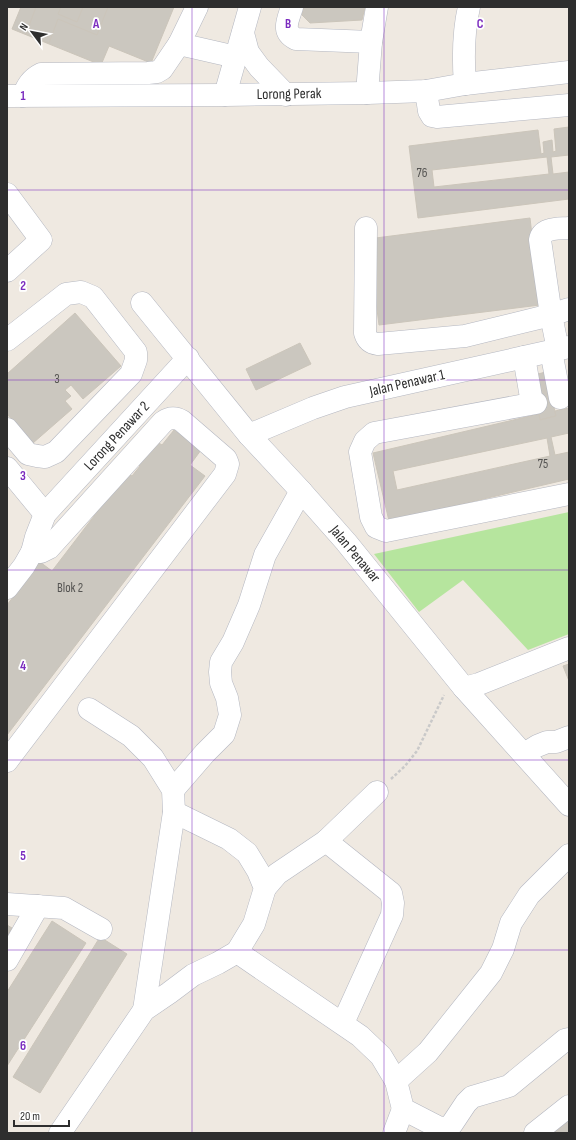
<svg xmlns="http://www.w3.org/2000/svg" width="576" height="1140" font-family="'Sofia Sans Condensed',sans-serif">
<rect width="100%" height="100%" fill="#efe9e1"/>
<polygon fill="#b6e59e" points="569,512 569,634 528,650 463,580 419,612 374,554"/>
<g fill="#cbc7bf" stroke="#cbc5ba" fill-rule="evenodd">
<polygon points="21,7 174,7 151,63 109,46 101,65 12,29"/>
<polygon points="36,7 61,7 58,14 77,22 83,7 108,7 97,35 58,19 49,43 26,34"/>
<polygon points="304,7 365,7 362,20 310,23 302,15"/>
<path d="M569,127V155L551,157L553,174L569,172V199L418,218L409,146L538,130L541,154L544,153L543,142L552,140L553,152L556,151L554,129ZM547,157L549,174L434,187L432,170Z"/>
<polygon points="530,218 540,305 379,325 368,239"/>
<polygon points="75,313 121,366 83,399 71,385 65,390 71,396 65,401 72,409 33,443 7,414 7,374"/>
<polygon points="300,343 311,364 256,390 246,369"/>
<polygon points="549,371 553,403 556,416 540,420 531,376"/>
<path d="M569,408V433L551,437L555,455L569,452V479L389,521L373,453L539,414L540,420L556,416L555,411ZM547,438L550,456L397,490L393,471Z"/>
<polygon points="174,430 201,450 190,465 205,476 7,735 7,605 40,562 52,571 127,473 132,476 140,466 137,463 154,440 162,445"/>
<polygon points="569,664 569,681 563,666"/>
<polygon points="52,921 86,943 7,1066 7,992"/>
<polygon points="7,925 12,928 7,936"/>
<polygon points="100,937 127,954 40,1093 13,1077"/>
<polygon points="569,1114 569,1133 545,1133"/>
</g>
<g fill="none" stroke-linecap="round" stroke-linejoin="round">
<defs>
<g id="minor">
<path d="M292,7C288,20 281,32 296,39L371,42"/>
<polyline points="243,33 248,52 259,67 286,95"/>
<polyline points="179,44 236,57"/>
<path d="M465,84C463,58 463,33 469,7"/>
<polyline points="426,91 429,111 432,116 437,117 569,105"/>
<polyline points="367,93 371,42 377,7"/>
<polyline points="225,95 250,7"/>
<polyline points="7,96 225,95 367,93 426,91 465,84 569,72"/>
<path d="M23,96C27,86 31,79 41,74L148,73L157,72L162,69L179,44L197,7"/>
<polyline points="7,194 41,240 7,271"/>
<path d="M366,228L365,333C367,340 370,343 378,344L465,336L551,315L569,309"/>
<polyline points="142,303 249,435 301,491 346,542 464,688 569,805"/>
<polyline points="7,340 66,294 81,292 93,297 136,352 136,360 131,374 56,452 45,457 37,456 28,454 7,429"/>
<path d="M558,350L551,315L540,240C542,227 559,229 569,228"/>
<polyline points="551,351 560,398"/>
<polyline points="524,357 532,403"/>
<polyline points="536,403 374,433 365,441 360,452 371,517 376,527 386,531 569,494"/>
<polyline points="249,435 313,408 345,397 569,347"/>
<polyline points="7,468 45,514"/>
<polyline points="7,588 24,566 32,552 36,537 45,514 188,358"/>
<polyline points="464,688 479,684 569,648"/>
<polyline points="89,709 131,736 153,758 173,790 174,812 144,1010"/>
<polyline points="524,754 537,746 547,742 556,742 569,737"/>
<path d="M7,761L225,474L228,464L226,459L182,421C175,417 170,417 163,422L49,548L41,552H32"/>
<polyline points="173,790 205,753 224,734 230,715 227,698 221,683 220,672 221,662 233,642 249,605 265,555 301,491"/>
<polyline points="326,841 391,893 393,903 392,915 343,1023"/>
<polyline points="265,888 277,874 326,841 377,792"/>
<polyline points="7,904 64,908 101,929"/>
<polyline points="237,952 360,1036 381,1056 396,1081 403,1109 438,1127 443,1129 448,1127 452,1124 466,1103 472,1097 509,1086 565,1040 569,1039"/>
<polyline points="7,960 38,906"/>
<polyline points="396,1081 428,1052 491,973 503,949 511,923 529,895 569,855"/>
<polyline points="60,1133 144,1010 169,993 193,975 218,963 237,952 254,924 265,888 258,871 247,853 229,839 174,812"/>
<polyline points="394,1133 403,1109"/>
<polyline points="535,1133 569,1106"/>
</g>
</defs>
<use href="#minor" stroke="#b4b7c1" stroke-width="23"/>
<polyline stroke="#c9c9c9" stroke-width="2.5" stroke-dasharray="3 2" stroke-linecap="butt" points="391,779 405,766 417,751 444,695"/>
<use href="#minor" stroke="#fff" stroke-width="22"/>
</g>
<path fill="none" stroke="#7b2cbf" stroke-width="1" stroke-opacity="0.55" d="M192,7V1133M384,7V1133M7,190H569M7,380H569M7,570H569M7,760H569M7,950H569"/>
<g text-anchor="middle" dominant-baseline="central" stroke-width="3.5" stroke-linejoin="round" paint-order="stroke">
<g font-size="13" fill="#555452">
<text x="422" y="173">76</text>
<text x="57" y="379">3</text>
<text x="543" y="464">75</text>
<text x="70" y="588">Blok 2</text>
</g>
<g font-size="15" fill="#2e2e2e" stroke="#fff">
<text transform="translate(289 94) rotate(-1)">Lorong Perak</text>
<text transform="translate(407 383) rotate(-13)">Jalan Penawar 1</text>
<text transform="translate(117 436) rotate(-47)">Lorong Penawar 2</text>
<text transform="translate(355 554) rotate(50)">Jalan Penawar</text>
</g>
</g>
<g font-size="13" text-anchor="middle" font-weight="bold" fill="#7b2cbf" stroke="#fff" stroke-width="3.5" stroke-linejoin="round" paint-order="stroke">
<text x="96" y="28">A</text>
<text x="288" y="28">B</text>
<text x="480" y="28">C</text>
<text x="23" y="100">1</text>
<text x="23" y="290">2</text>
<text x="23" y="480">3</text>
<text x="23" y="670">4</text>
<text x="23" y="860">5</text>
<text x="23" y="1050">6</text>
</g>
<rect width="576" height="1140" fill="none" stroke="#2e2e2e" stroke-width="16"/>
<g transform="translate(32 32) rotate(302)" stroke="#ffffff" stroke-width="3" paint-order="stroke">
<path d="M0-3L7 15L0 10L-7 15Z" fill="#2e2e2e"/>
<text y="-6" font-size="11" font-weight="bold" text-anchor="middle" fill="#2e2e2e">N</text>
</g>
<path d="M14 1120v6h55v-6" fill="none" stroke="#2e2e2e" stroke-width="2"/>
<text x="20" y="1120" font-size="12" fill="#2e2e2e" stroke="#ffffff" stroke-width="3" paint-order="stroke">20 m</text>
</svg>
